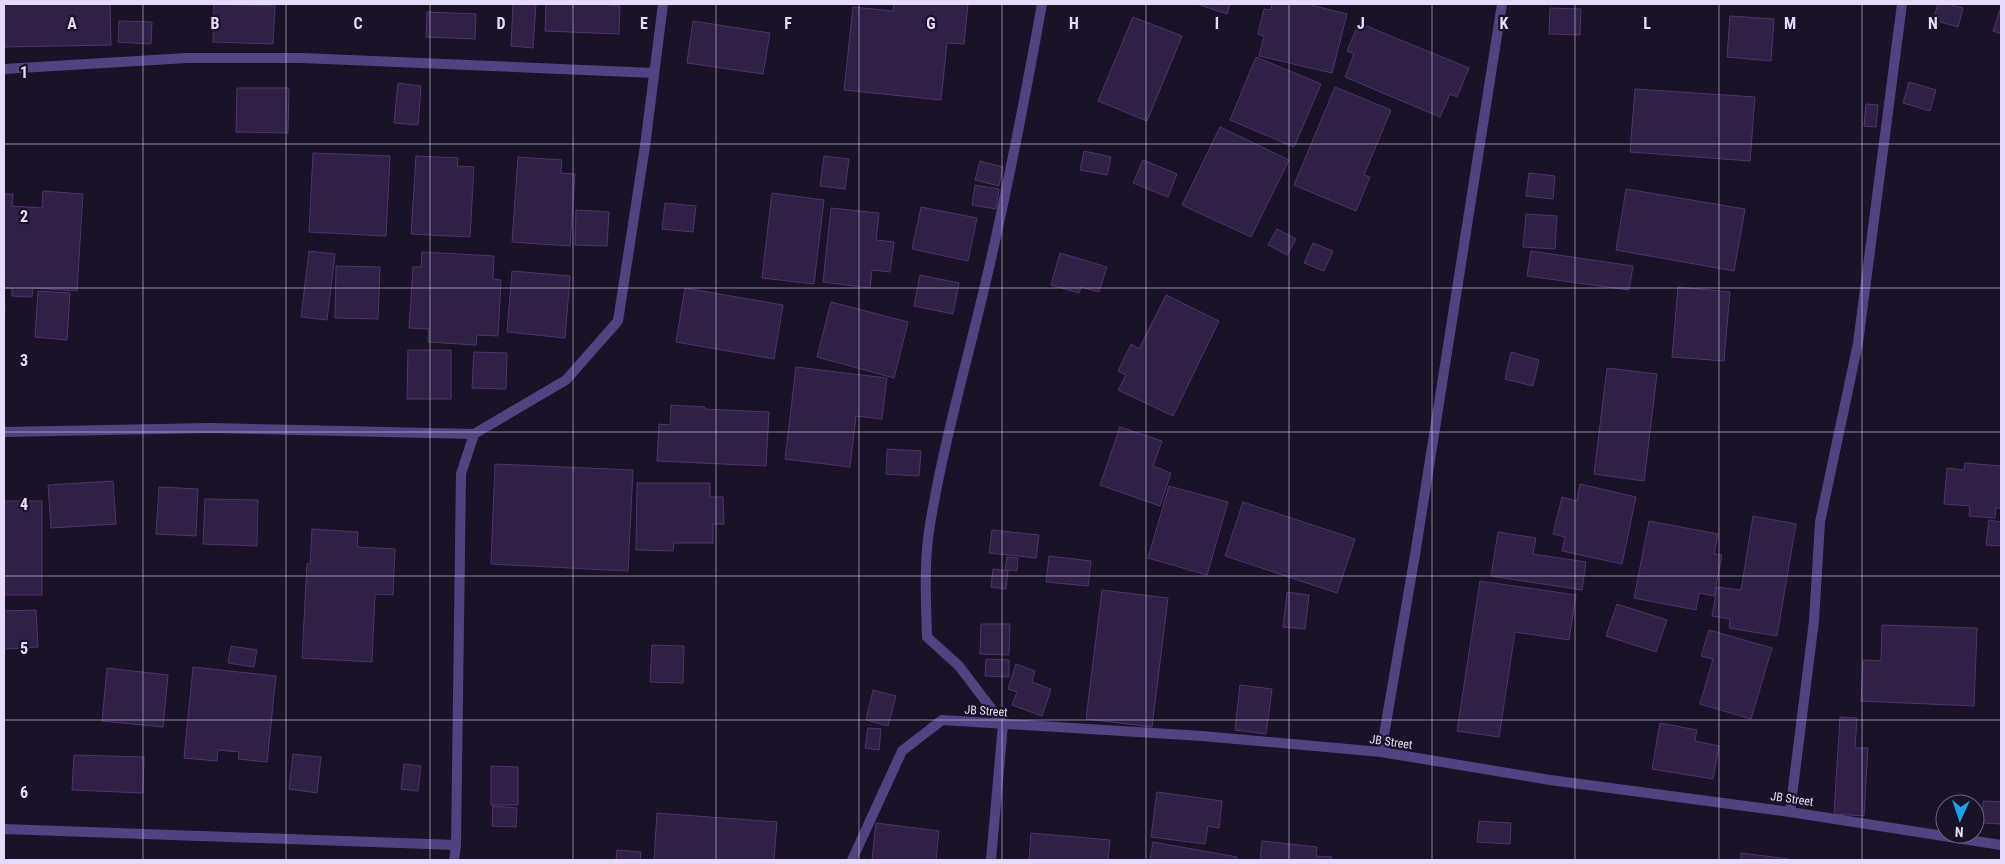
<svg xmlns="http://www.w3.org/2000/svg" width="2005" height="864" font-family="'Roboto Condensed',sans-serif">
<rect width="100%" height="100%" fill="#1a1226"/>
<g fill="#302046" stroke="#4e346f">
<polygon points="4,4 110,4 111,45 4,47"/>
<polygon points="214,4 275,6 273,44 213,42"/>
<polygon points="513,4 536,4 533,48 511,46"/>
<polygon points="546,4 600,4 620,6 619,34 545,31"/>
<polygon points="894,4 968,4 964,44 947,43 941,100 844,90 853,7 893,11"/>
<polygon points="1197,4 1230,4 1227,14"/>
<polygon points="1272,4 1312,4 1311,5 1347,14 1332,73 1259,56 1264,36 1258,34 1264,9 1271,10"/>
<polygon points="1938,4 1947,4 1963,8 1958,27 1933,20"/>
<polygon points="2001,7 2001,34 1993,31"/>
<polygon points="1550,8 1581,9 1580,35 1549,34"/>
<polygon points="427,12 476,14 475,39 426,37"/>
<polygon points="1730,16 1774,19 1771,61 1727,57"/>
<polygon points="1133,17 1182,36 1147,121 1098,101"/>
<polygon points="119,21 152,22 151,44 118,42"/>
<polygon points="693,21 770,33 763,74 687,63"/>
<polygon points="1359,23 1469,68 1457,97 1450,94 1440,117 1345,77 1354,54 1347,51"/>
<polygon points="1256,57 1321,84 1294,147 1230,120"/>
<polygon points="1909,82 1936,90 1930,111 1903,103"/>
<polygon points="398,83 421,86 418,125 394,123"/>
<polygon points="1335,87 1391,110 1364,175 1370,177 1356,211 1294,185"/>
<polygon points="237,88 289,88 288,133 236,132"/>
<polygon points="1635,89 1755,97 1750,161 1630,152"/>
<polygon points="1866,104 1878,105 1876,127 1864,126"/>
<polygon points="1220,127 1289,160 1251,237 1182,205"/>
<polygon points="1084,151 1111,157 1107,175 1080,170"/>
<polygon points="313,153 390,156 386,236 309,232"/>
<polygon points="416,156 458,158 457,166 474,167 470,237 411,234"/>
<polygon points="824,156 849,159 845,189 820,186"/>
<polygon points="518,157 562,160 561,173 575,174 570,246 512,242"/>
<polygon points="1143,160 1177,174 1168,197 1133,183"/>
<polygon points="980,161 1003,167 999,186 975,180"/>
<polygon points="1529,173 1555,176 1553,199 1526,196"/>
<polygon points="975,185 999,189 996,209 972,205"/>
<polygon points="1626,189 1745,209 1734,271 1616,250"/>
<polygon points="43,191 83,194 77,291 33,288 32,297 12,296 12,288 4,288 4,194 13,194 12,206 42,208"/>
<polygon points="772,193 824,200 814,284 762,278"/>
<polygon points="665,203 696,206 693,232 662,229"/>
<polygon points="921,207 977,218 968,261 912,249"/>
<polygon points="831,208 879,213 876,240 894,242 890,272 872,270 870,288 823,282"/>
<polygon points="576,210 609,212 607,246 575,245"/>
<polygon points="1526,214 1557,216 1555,249 1523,247"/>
<polygon points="1277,229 1296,239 1287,255 1268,245"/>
<polygon points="1313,243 1333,251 1324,271 1304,263"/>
<polygon points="309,251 335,254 327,320 301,317"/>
<polygon points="1531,251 1633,266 1629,290 1527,276"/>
<polygon points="422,252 494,256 493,279 501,280 498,336 477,335 476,345 428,342 429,329 409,328 413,267 421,267"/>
<polygon points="1060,253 1107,267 1099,292 1081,287 1079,293 1051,285"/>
<polygon points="336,266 380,267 378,319 335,318"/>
<polygon points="512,271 570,276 565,338 507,332"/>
<polygon points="920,275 959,283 953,314 914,306"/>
<polygon points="1678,287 1730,292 1724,361 1672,357"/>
<polygon points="685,288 783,305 774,359 676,342"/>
<polygon points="38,291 70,293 67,340 35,337"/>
<polygon points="1166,295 1219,321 1173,416 1118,390 1126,375 1118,371 1131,344 1139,349"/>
<polygon points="831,302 908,322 894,378 817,357"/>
<polygon points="4,303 5,303 4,339"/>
<polygon points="408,350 451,350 451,399 407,399"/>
<polygon points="474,352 507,353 506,389 472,388"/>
<polygon points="1511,352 1539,360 1533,386 1505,379"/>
<polygon points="796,367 887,378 882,419 856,416 850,467 785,459"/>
<polygon points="1607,368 1657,374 1644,481 1594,474"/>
<polygon points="671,405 705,407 704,409 769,412 766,466 657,461 659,424 670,425"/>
<polygon points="1120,427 1162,441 1153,466 1171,473 1160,506 1100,485"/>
<polygon points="887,449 921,451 919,476 886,474"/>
<polygon points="1965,463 2001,466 2001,508 1996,508 1995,518 1969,516 1970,506 1944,504 1947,468 1964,470"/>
<polygon points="495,464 633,470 628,571 491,564"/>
<polygon points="113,481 116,524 51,528 48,485"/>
<polygon points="637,483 710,483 710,497 723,497 724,524 713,524 713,543 674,543 673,551 636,550"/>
<polygon points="1580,484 1636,497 1622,564 1562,551 1565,537 1553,534 1562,497 1577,501"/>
<polygon points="1169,486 1228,502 1207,575 1148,558"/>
<polygon points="159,487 198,489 196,536 156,534"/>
<polygon points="205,499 258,500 257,546 203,544"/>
<rect x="4" y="501" width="38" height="94"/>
<polygon points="1243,502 1355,539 1337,593 1225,556"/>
<polygon points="1753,516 1796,524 1777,636 1729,628 1730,619 1712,616 1717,587 1741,590"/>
<polygon points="1989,520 2001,522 2001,546 1986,545"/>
<polygon points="1649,521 1718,534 1714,554 1722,555 1714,596 1699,593 1696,610 1634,598"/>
<polygon points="312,529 358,532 357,547 395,549 393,595 375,594 372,662 302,658 307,564 310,564"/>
<polygon points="992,530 1039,535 1036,558 989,553"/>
<polygon points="1498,532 1536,538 1533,554 1586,562 1582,590 1491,576"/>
<polygon points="1049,556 1091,561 1088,586 1046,582"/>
<polygon points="1007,557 1018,558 1017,571 1005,570"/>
<polygon points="993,569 1008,571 1006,589 991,587"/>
<polygon points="1480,581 1576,595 1569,640 1515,632 1499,737 1457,731"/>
<polygon points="1102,590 1168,598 1152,727 1086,719"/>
<polygon points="1287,592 1309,595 1305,629 1283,627"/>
<polygon points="1617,604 1667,620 1656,652 1606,636"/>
<polygon points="36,610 38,647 4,649 4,611"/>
<polygon points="981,624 1010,624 1009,655 980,654"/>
<polygon points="1882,625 1977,628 1974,706 1861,701 1863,660 1881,661"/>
<polygon points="1709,630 1772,648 1751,719 1700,704 1713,659 1701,656"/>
<polygon points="652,645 684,646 683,683 650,682"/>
<polygon points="231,646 257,650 254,667 228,663"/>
<polygon points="986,659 1009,660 1009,677 985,676"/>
<polygon points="1016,664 1035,671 1032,682 1051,689 1042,716 1012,705 1017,692 1008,689"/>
<polygon points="193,667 276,676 267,762 238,759 239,752 218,750 217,761 184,758"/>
<polygon points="107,668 168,675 163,727 102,721"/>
<polygon points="1240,685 1272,689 1266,734 1235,730"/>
<polygon points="873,690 896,696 888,726 866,720"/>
<polygon points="1840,717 1857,718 1855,748 1868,748 1864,816 1834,814"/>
<polygon points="1660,723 1697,730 1695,741 1719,746 1713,779 1652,769"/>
<polygon points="868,728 881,729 879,750 865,748"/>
<polygon points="293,754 321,757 317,793 289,789"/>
<polygon points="74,755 144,757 143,793 72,790"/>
<polygon points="404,764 421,766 418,791 401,789"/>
<polygon points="491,766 518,767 518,805 491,805"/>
<polygon points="1157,792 1222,801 1219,828 1208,826 1205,844 1151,837"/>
<polygon points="1983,801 2001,802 2001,824 1982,823"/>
<polygon points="493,806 517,808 516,827 492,826"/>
<polygon points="657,813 777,822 774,860 654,860"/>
<polygon points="1479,821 1511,823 1510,844 1477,842"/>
<polygon points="876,823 939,831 936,860 872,860"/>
<polygon points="1031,833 1110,840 1108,860 1029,860"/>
<polygon points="1262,841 1317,847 1316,856 1332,857 1331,860 1260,860"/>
<polygon points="1153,842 1237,857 1237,860 1150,860"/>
<polygon points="617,850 641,852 640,860 616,860"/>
<polygon points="1741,853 1789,859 1789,860 1741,860"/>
</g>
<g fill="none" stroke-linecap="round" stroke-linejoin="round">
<g stroke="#534281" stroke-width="10">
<polyline points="4,69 187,58 302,58 654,73"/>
<polyline points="4,432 210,428 474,434"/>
<polyline points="1381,752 1415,555 1502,4"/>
<polyline points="1790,812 1814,621 1820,522 1858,343 1902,4"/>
<polyline points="4,829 456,845"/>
<polyline points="454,860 456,845 461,474 474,434 566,380 618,321 645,146 663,4"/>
<polyline points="852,860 902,751 942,720 1202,736 1381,752 1550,780 1790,812 2001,845"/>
<path d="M991,860L1003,724L959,666L927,637C926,602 924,565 929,531C942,448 966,366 985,285C1007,192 1025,98 1042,4"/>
</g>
</g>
<path fill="none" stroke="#e6dbfc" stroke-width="1" stroke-opacity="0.55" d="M143,4V860M286,4V860M430,4V860M573,4V860M716,4V860M859,4V860M1002,4V860M1146,4V860M1289,4V860M1432,4V860M1575,4V860M1719,4V860M1862,4V860M4,144H2001M4,288H2001M4,432H2001M4,576H2001M4,720H2001"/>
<g text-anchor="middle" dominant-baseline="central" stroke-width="4.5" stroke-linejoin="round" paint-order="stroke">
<g font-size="12" fill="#e6dbfc" stroke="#1a1226">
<text transform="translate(986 711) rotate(4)">JB Street</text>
<text transform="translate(1391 742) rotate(8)">JB Street</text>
<text transform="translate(1792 799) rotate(8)">JB Street</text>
</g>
</g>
<g font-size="16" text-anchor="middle" font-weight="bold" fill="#e6dbfc" stroke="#1a1226" stroke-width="4.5" stroke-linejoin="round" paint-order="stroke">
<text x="72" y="29">A</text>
<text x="215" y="29">B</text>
<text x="358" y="29">C</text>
<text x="501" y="29">D</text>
<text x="644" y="29">E</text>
<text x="788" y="29">F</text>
<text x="931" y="29">G</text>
<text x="1074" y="29">H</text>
<text x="1217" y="29">I</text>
<text x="1361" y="29">J</text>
<text x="1504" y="29">K</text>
<text x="1647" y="29">L</text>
<text x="1790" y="29">M</text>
<text x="1933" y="29">N</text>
<text x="24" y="78">1</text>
<text x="24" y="222">2</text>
<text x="24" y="366">3</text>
<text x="24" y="510">4</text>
<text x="24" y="654">5</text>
<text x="24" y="798">6</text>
</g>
<rect width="2005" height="864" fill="none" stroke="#e6dbfc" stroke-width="10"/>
<g transform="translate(1960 819) rotate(183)"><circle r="24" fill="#1a1226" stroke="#6c627c"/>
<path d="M0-4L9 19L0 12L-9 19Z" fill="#19a3e9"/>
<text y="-8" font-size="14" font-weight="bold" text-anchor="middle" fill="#e6dbfc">N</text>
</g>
</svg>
